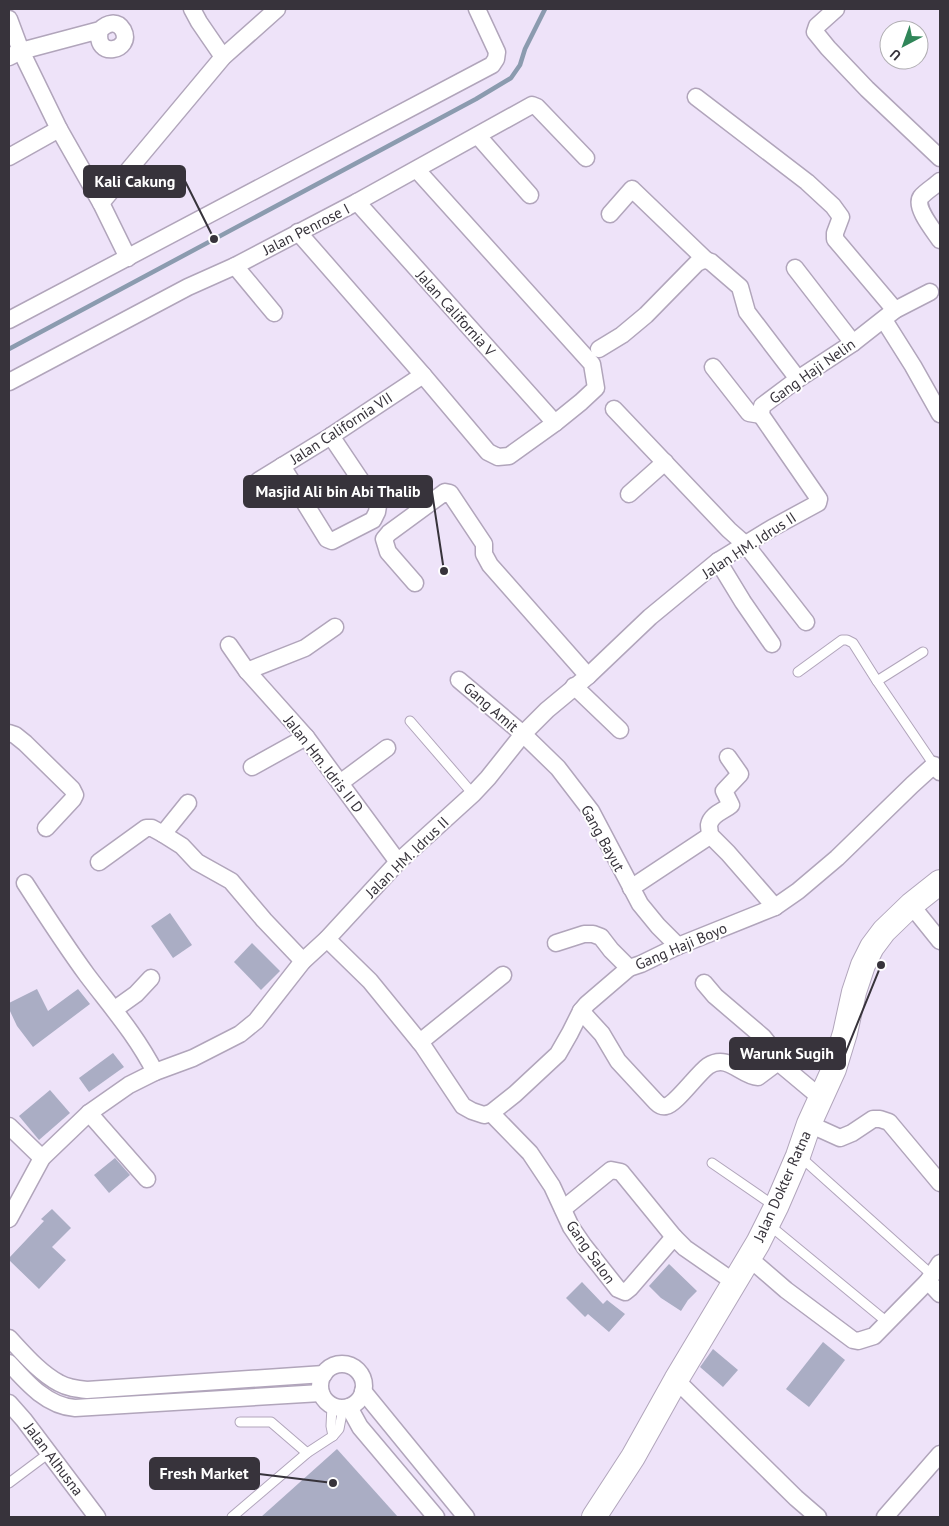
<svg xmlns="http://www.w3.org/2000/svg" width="949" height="1526" font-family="'PT Sans',sans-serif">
<rect width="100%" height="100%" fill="#eee3f9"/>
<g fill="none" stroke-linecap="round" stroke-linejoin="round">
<polyline stroke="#8b9baf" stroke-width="4.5" points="9,349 476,99 511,78 520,65 525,49 545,9"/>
</g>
<g fill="#aaadc4">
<polygon points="170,913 192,945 173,958 151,926"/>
<polygon points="252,943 280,971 261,990 234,962"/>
<polygon points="37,989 48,1011 78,989 90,1004 33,1047 17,1026 9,1009 9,1003"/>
<polygon points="113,1053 124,1067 89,1092 79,1078"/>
<polygon points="50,1090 70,1113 39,1140 19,1116"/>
<polygon points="115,1158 130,1175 109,1193 94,1175"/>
<polygon points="52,1209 71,1228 52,1247 66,1260 39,1289 9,1260 9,1258 44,1221 41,1219"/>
<polygon points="669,1264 697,1291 688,1300 681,1311 661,1298 649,1286"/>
<polygon points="582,1282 603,1304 607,1300 625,1314 609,1332 588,1314 585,1317 566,1298"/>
<polygon points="823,1342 845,1360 809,1407 786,1389"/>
<polygon points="713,1349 738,1370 723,1387 700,1367"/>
<polygon points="337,1449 398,1517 261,1517"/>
</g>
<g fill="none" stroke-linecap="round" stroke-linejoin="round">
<defs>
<g id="lane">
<polyline points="798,672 842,640 847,640 853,643 877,681 934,765"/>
<polyline points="877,681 923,652"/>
<polyline points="410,721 473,794"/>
<polyline points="798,1156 805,1161 931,1274"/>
<polyline points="712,1163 776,1207"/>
<polyline points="768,1224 887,1322"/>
<polyline points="332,1406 331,1426 333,1436"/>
<polyline points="240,1422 271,1422 307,1453"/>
<polyline points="9,1483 49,1453"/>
<polyline points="232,1517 307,1453 333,1436 339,1429 343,1408"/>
</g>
<g id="street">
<polyline points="192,9 199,22 223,57"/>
<polyline points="836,9 817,26 815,32 828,48 867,89 940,158"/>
<polyline points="9,19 21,51 59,129 101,203 128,258"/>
<path d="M9,57L21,51L100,30C107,23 117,20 123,30C134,51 93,60 100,30"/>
<polyline points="696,97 807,182 833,206 841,217 835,233 835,239 895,310"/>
<polyline points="478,136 530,195"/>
<polyline points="9,157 59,129"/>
<path d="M940,181C935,186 926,191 921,197C914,207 934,231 940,240"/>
<polyline points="357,202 555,423"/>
<polyline points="101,203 223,57 277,9"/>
<polyline points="610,214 632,189 706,260"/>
<polyline points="298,232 423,375 488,452 498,457 509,456 555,423 581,402 596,388 592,364 417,170"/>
<polyline points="235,266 274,313"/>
<polyline points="795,268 853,343"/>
<polyline points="9,320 492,65 496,59 497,52 477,9"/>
<polyline points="884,320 913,366 940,414"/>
<path d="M599,349L622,335L646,315L697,263C703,260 705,259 711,262L740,287L747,312L798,379"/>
<polyline points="713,367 749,413 761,415"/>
<polyline points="9,382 188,287 235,266 357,202 532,105 537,107 586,158"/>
<polyline points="614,409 729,530 746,545 806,622"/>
<polyline points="282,466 327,539 332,541 373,520 377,512 378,506 331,436"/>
<polyline points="258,481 331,436 423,375"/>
<polyline points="629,494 665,462"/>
<polyline points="718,561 743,602 772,644"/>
<polyline points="415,583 388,552 384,539 389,533 445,492 450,493 484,544 484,554 490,565 588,676"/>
<polyline points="229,645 247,671 306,737 398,862"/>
<polyline points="247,671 305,648 335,627"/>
<polyline points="459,680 523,734 558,768 591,811 640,904 658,926 678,946"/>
<polyline points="574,686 620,730"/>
<polyline points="9,733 15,735 25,743 72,789 75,795 73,799 46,828"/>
<polyline points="252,767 306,737"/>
<polyline points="340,783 387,748"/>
<polyline points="163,834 188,803"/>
<polyline points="710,835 728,853 775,907"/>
<polyline points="99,862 146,828 152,828 163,834 182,846 197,862 231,881 264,920 303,961"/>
<path d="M25,883C45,914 65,945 87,975C112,1008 136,1035 155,1072"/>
<path d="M631,888L708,837C711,832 709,830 709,825C711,814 724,811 731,805L724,791L740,774L728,757"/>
<polyline points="911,905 940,941"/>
<polyline points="327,939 370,981 423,1046 463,1106 472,1111 484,1115 491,1113 515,1094 558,1054 570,1033 581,1011 587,1004 629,968 641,964 678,946 775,907 798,891 837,858 912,785 934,765 940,772"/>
<polyline points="556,943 584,934 593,934 601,937 611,950 629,968"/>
<polyline points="704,983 715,996 763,1037 771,1047 778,1062"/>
<polyline points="115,1009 136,994 151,978"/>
<path d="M581,1011L602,1034L618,1061L656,1102C659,1105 662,1107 666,1106C676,1104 697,1074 708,1066C728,1053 741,1076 758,1077L778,1062L821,1098"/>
<polyline points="420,1042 503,975"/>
<polyline points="89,1113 147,1179"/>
<polyline points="491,1113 530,1153 552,1186 571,1227 584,1246 618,1289 625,1292 630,1288 674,1237 685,1248 734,1282"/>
<polyline points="809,1124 840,1138 852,1133 873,1119 880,1119 889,1122 940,1183"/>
<polyline points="9,1126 42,1158"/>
<polyline points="563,1209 611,1170 621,1172 674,1237"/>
<polyline points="9,1219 42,1158 89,1113 129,1085 155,1072 193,1058 240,1034 256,1021 303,961 327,939 398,862 473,794 488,778 523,734 547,710 588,676 650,617 718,561 772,528 818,503 819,499 761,415 762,406 798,379 853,343 895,310 930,292"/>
<polyline points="749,1258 786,1290 853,1340 858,1341 874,1336 928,1281 940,1263"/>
<polyline points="928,1281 940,1294"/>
<path d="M9,1338C24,1354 40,1373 59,1383C68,1388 77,1389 87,1390L324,1374"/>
<path d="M9,1363C27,1383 47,1406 75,1408L321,1393"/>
<circle cx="342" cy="1386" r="22"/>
<polyline points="676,1380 796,1498 818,1517"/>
<polyline points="363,1391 466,1517"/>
<polyline points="9,1403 24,1420 97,1517"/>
<polyline points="349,1407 360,1427 436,1517"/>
<polyline points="885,1517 940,1454"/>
</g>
<polyline id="secondary" points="594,1517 633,1457 676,1380 758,1243 776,1207 798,1156 809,1124 834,1069 845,1033 854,992 863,965 872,947 884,931 911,905 940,882"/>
</defs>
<use href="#lane" stroke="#b1a5bb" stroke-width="11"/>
<use href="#street" stroke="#b1a5bb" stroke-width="19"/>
<use href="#secondary" stroke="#b1a5bb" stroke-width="26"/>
<use href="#lane" stroke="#fff" stroke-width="9"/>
<use href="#street" stroke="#fff" stroke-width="16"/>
<use href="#secondary" stroke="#fff" stroke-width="24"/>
</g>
<g text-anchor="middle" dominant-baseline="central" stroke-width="4" stroke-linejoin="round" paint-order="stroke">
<g font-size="15" fill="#37333b" stroke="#fff">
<text transform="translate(306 229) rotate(-27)">Jalan Penrose I</text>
<text transform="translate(456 313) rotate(48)">Jalan California V</text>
<text transform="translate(812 371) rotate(-35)">Gang Haji Nelin</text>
<text transform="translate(341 428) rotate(-33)">Jalan California VII</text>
<text transform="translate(749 545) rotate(-33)">Jalan HM. Idrus II</text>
<text transform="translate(491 707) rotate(41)">Gang Amit</text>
<text transform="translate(324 764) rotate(52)">Jalan Hm. Idris II D</text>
<text transform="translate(603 838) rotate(61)">Gang Bayut</text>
<text transform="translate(407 857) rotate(-44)">Jalan HM. Idrus II</text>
<text transform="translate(681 946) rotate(-23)">Gang Haji Boyo</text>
<text transform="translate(782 1186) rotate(-66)">Jalan Dokter Ratna</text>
<text transform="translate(591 1252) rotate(55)">Gang Salon</text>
<text transform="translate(54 1459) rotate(53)">Jalan Alhusna</text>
</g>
</g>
<path fill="none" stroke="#37333b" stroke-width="2" d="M214 239L185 181M444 571L432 492M881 965L845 1054M333 1483L259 1474"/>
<g fill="#37333b" stroke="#fff" stroke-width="2">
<circle cx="214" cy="239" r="5"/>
<circle cx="444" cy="571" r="5"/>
<circle cx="881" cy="965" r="5"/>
<circle cx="333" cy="1483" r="5"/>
</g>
<g fill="#37333b" stroke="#37333b" stroke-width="2">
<rect x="84" y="166" width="101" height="31" rx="5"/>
<rect x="244" y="476" width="188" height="31" rx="5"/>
<rect x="730" y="1038" width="115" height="31" rx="5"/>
<rect x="150" y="1458" width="109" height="31" rx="5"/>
</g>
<g font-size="16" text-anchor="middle" font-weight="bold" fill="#fff">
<text x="135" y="187">Kali Cakung</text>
<text x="338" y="497">Masjid Ali bin Abi Thalib</text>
<text x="787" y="1059">Warunk Sugih</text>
<text x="204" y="1479">Fresh Market</text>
</g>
<rect width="949" height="1526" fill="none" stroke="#37333b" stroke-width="20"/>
<g transform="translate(904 45) rotate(221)"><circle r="24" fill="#ffffff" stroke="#afadb1"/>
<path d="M0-4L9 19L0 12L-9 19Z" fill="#308659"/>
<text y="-8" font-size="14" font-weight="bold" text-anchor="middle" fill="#37333b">U</text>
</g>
</svg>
